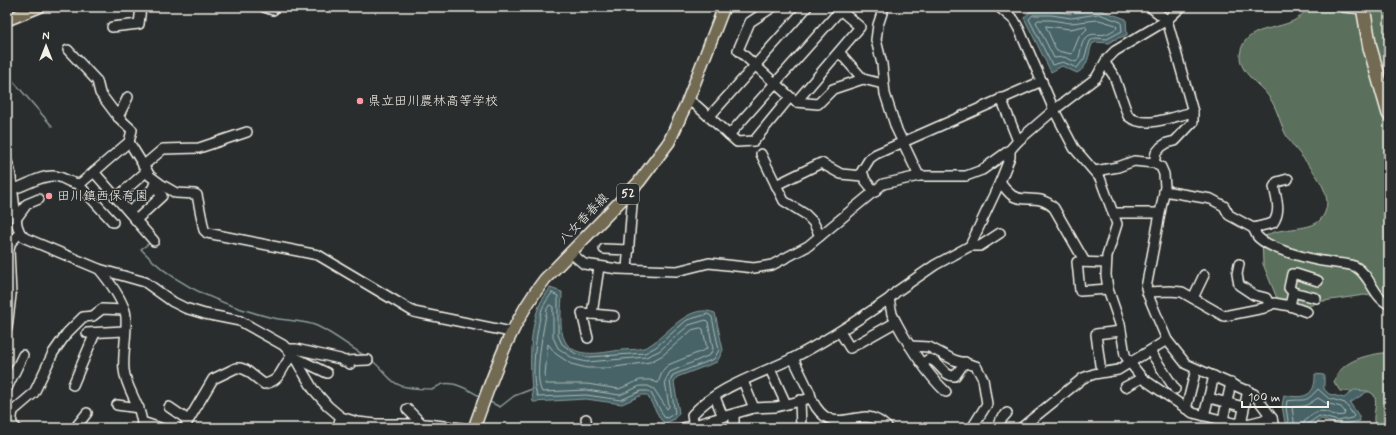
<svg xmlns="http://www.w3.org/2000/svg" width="1396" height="435" font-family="Mynerve,'Klee One',sans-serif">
<rect width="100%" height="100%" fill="#2a2d2e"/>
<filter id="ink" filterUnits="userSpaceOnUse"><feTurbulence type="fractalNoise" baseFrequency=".025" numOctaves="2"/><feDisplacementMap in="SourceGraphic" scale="8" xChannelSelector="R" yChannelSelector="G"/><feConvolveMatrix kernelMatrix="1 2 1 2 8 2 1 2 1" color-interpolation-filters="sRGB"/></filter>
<g filter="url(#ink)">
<g fill="#5a705c" stroke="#a7b0a2">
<path d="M1307,7H1389V298L1364,295L1317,302L1306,308L1280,301L1276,296L1263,264L1262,239C1274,225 1310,233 1321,219C1343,191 1296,156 1285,133C1279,120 1277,108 1269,97C1260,84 1239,73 1240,55C1244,18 1295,36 1307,7Z"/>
<path d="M1389,352V428H1376C1370,417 1379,406 1374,395L1370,392L1340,391L1334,382C1341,359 1368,355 1389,352Z"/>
</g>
<g fill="#466467" stroke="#8c9c9b">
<path d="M1052,10L1071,14L1072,12L1100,10L1126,19L1127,35L1113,40L1109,43L1096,42L1092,44C1088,55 1089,67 1077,73L1062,66L1051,72L1024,18L1030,11Z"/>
<path d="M550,288L562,292C562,306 558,328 565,341C575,360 605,352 621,350C633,349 643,351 653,343C670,331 690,303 715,313L723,350L717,362L677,377L674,382L679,413L673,420L665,423L661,420L647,395H642L622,404L586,399L533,402C530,372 528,335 539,306C541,300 547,293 550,288Z"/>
<path d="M1315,374L1324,375V389L1329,394L1344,398L1354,390L1368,391L1350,403L1359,416L1360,421L1338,425L1321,419L1310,428H1286L1282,406L1284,395C1303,399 1316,397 1315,374Z"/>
</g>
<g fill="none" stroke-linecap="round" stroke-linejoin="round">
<g stroke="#aeb9b4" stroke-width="1">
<polygon points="1099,14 1121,22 1122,31 1107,39 1095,38 1090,41 1084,59 1077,68 1063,62 1052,65 1029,19 1033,15 1051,15 1071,18"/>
<path d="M1099,20L1116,25L1117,28C1114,30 1109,33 1106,34C1098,36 1091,31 1085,39C1079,46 1082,56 1076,62L1064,57L1054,58L1036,22L1038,20H1051L1070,23Z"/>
<polygon points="1046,26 1070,29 1085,26 1087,29 1079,37 1072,54 1057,51"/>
<path d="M552,293L558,296V335L562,344L576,354L588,357L645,353L656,347L687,320L708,314L712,317L719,350L714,359L673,375L670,382L675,413L667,418L664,417L651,393L648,391H641L621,400L586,395L538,397C529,381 537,327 542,309C544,304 549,297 552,293Z"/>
<path d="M550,305L553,307V337L558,348L574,359L587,362L646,357L659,351L689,325L706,320L708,322L713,349L710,355L670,372L665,381L669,407L667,409L654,389L648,386H640L620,395L586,390L542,392C533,377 544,327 547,309Z"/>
<polygon points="701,328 703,329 707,349 668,365 663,370 658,383 650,380 640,380 619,389 587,384 546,384 545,375 548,344 556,354 571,364 587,368 608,368 650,362 663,355 692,330"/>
<path d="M1289,428L1286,407L1287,401C1305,398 1304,405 1318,389L1328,398L1345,403L1354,416L1352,418L1338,421L1319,416L1309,423L1307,428"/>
<path d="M1295,428L1292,407L1305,406L1318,398L1326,403L1341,407L1345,412L1344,415C1330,418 1325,405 1311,415C1306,419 1303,422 1302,428"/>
</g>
<g stroke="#8c9c9b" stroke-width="1.5">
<polyline points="7,74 52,126"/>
<path d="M151,242L141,249C174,286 222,305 269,317C284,321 303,320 317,326C334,334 350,347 367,357"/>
<path d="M371,360C380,366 386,376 394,382C402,389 423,389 434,389C448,376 467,389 481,397"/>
<polyline points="488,401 500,407 514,396 532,389"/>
</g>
<defs>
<g id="minor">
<polyline points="264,7 273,10"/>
<polyline points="773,7 750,22 738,50 796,102 818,104 833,89 863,79 883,84"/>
<polyline points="884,7 878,25 876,40 882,64 885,94 896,128 919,176"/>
<polyline points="999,7 1014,20 1019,29 1054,110 1074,148 1100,178 1113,213 1117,224 1107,256 1106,275 1108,289 1120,324 1125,355 1131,364 1142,378 1193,413 1234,423 1247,424 1272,418"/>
<polyline points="1150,7 1167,20 1193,112 1193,122 1175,141 1167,143 1161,147 1156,153 1154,163"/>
<polyline points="1343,7 1364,9"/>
<polyline points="112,27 139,24 141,7"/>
<polyline points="839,52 863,79"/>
<path d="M1105,63L1114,76L1128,116C1145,130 1174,116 1193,112"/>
<polyline points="1001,98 1018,141"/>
<polyline points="688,100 697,106 737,142 754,141 790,97"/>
<polyline points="796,102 860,27 840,10"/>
<polyline points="118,117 128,97"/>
<polyline points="709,117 807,7"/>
<polyline points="729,135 843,7"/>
<polyline points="129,142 150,176 162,185 176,193 195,194 197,195 204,230 207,233 318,255 414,312 511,332"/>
<polyline points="761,154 776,185"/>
<polyline points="7,162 10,170 17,225 20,233 25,238 99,269 145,282 173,302 185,308 205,314 240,321 283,345 293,355 313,389 328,406 341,417 357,422 376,424 426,424 462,428"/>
<polyline points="143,166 163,149 199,148 247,132"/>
<polyline points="1095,171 1118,167 1134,161 1154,163 1161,167 1164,174 1165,187 1146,288 1148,295 1167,340 1186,364 1254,394 1272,418 1274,428"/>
<polyline points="94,172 154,241"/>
<path d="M1000,182C1004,186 1008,193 1013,196C1025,203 1039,193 1054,208L1085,262"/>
<polyline points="78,184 113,222"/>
<path d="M13,189C26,186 40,175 54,176C64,176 71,186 81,183L129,142L132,130L118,117L100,93L97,81L68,50"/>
<path d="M1164,191L1211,199L1224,206L1229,215L1253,228L1273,223C1281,212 1277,200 1274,187L1277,182L1288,179"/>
<polyline points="875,192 865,180 862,171 870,158 876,154 1042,81"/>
<polyline points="116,198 147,171"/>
<polyline points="129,212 147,196 157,182"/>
<polyline points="1113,213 1159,213"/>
<polyline points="16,219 27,204 39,199"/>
<polyline points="136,220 162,196 154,185"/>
<path d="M1253,228C1255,231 1256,236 1259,238C1272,250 1312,260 1329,262C1337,264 1350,263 1356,267C1371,276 1373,297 1389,304"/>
<polyline points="820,236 813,222 805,214 784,201 776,185 821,163 841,174 862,176"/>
<polyline points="970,246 980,246 1000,233"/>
<polyline points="604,249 629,250"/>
<polyline points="571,253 584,264 618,269 677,271 709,263 754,268 772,265 808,246 883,184 919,176 966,176 982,170 1010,150 1018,141 1054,110 1096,78 1107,59 1115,51 1167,20 1181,7"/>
<polyline points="1106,263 1077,262 1080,291 1108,289"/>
<polyline points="1239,264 1237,274 1239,285 1254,295 1266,298 1270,305"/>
<polyline points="599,267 592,314 614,316"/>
<path d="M99,269C109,281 120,296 125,311C129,323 122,354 124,370C126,390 143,407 142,428"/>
<polyline points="627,269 632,205"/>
<polyline points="1147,292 1170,291 1182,292 1224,316 1264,308 1274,303 1290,306 1307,312"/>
<polyline points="1293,292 1316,298"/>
<polyline points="1193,298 1204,275"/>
<polyline points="1290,306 1293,292 1289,288 1292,274 1296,274 1318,281"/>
<path d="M896,322C909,346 927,374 946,392"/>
<polyline points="7,328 11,295 9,250 11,242 20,233"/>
<polyline points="840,332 850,348 896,322 892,314 889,299"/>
<polyline points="87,333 124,331"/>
<polyline points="588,338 582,313 592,314"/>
<polyline points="910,346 929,347 954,360 976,366 983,379 987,404 972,428"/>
<polyline points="289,349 296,349 340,359 350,364"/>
<polyline points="1150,351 1175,389"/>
<polyline points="294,357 327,373"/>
<path d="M793,358L810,393C811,399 813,402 816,407C831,429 846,418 866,417C875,417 882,423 888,428"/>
<polyline points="343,361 368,360"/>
<path d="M923,363L929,359C940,361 943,377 955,376L965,362"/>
<polyline points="1100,365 1096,334 1121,331"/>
<polyline points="770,369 786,404"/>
<polyline points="743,381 754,408"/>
<polyline points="73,385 95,333"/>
<polyline points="1125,387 1142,378"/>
<polyline points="7,388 23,355"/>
<polyline points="715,397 723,417"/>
<polyline points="1209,398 1244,407"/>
<polyline points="800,400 801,428"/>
<polyline points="117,405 139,408"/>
<polyline points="169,407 188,420"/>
<polyline points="407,409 422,424"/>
<polyline points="1186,409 1196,369"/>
<polyline points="734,414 734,428"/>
<polyline points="1204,416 1214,376"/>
<polyline points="586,419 587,428"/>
<polyline points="1223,420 1231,383"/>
<polyline points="142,422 160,428"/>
<polyline points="1241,423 1248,390"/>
<polyline points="16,428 11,423 13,411 34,393 53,353 67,333 83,317 93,316 102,309 124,310"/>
<polyline points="75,428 87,413"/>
<path d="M184,428L213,379L236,368H240L246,370L264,384C283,381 281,365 293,355"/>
<polyline points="337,428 341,417"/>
<polyline points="683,428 754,408 776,407 811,398"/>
<path d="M694,428L692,415C718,386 759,375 793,358C826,341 858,320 889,299L896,292L935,265L970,246L1000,182L1010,157V150"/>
<polyline points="1000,428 999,422 1007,413"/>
<polyline points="1021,428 1083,378 1094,374 1118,370 1167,340"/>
</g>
<g id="major">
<polyline points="7,20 39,7"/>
<path d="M474,428C493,376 510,323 545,279L639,182L669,142L688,100L724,7"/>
</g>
<polyline id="highway" points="1363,7 1370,48 1389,114"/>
</defs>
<use href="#minor" stroke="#f4f1e8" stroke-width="12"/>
<use href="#major" stroke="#f4f1e8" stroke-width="14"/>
<use href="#highway" stroke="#f4f1e8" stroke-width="16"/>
<use href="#minor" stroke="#2a2d2e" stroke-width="9"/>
<use href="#major" stroke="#736b52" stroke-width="11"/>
<use href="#highway" stroke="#736b52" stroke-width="13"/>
</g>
</g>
<g fill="#ff9aa2" stroke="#2a2d2e" stroke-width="1.5">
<circle cx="360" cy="101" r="4"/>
<circle cx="49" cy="196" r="4"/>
</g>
<g text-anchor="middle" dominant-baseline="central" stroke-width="3" stroke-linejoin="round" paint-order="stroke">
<rect fill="#2a2d2e" stroke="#b7b6b0" stroke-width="1" x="617" y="184" width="22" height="20" rx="3"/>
<g font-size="12" font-weight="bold" fill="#f4f1e8">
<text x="628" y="194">52</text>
</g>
<g font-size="13" fill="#f4f1e8" stroke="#2a2d2e" text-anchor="start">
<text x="368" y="101">県立田川農林高等学校</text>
<text x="57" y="196">田川鎮西保育園</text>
</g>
<g font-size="13" fill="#f4f1e8" stroke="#2a2d2e">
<text transform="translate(584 219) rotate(-46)">八女香春線</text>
</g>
</g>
<rect width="1396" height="435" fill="none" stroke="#2a2d2e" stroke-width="24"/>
<rect x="12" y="12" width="1372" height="411" fill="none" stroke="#f4f1e8" stroke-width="1.5" filter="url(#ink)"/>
<g transform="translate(46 46)" stroke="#2a2d2e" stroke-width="3" paint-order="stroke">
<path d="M0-3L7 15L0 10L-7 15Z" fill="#f4f1e8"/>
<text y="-6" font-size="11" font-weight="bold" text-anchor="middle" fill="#f4f1e8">N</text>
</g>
<path d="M1242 401v6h86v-6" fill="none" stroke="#f4f1e8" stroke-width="2"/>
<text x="1248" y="401" font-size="12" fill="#f4f1e8" stroke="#2a2d2e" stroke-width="3" paint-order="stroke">100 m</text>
</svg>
